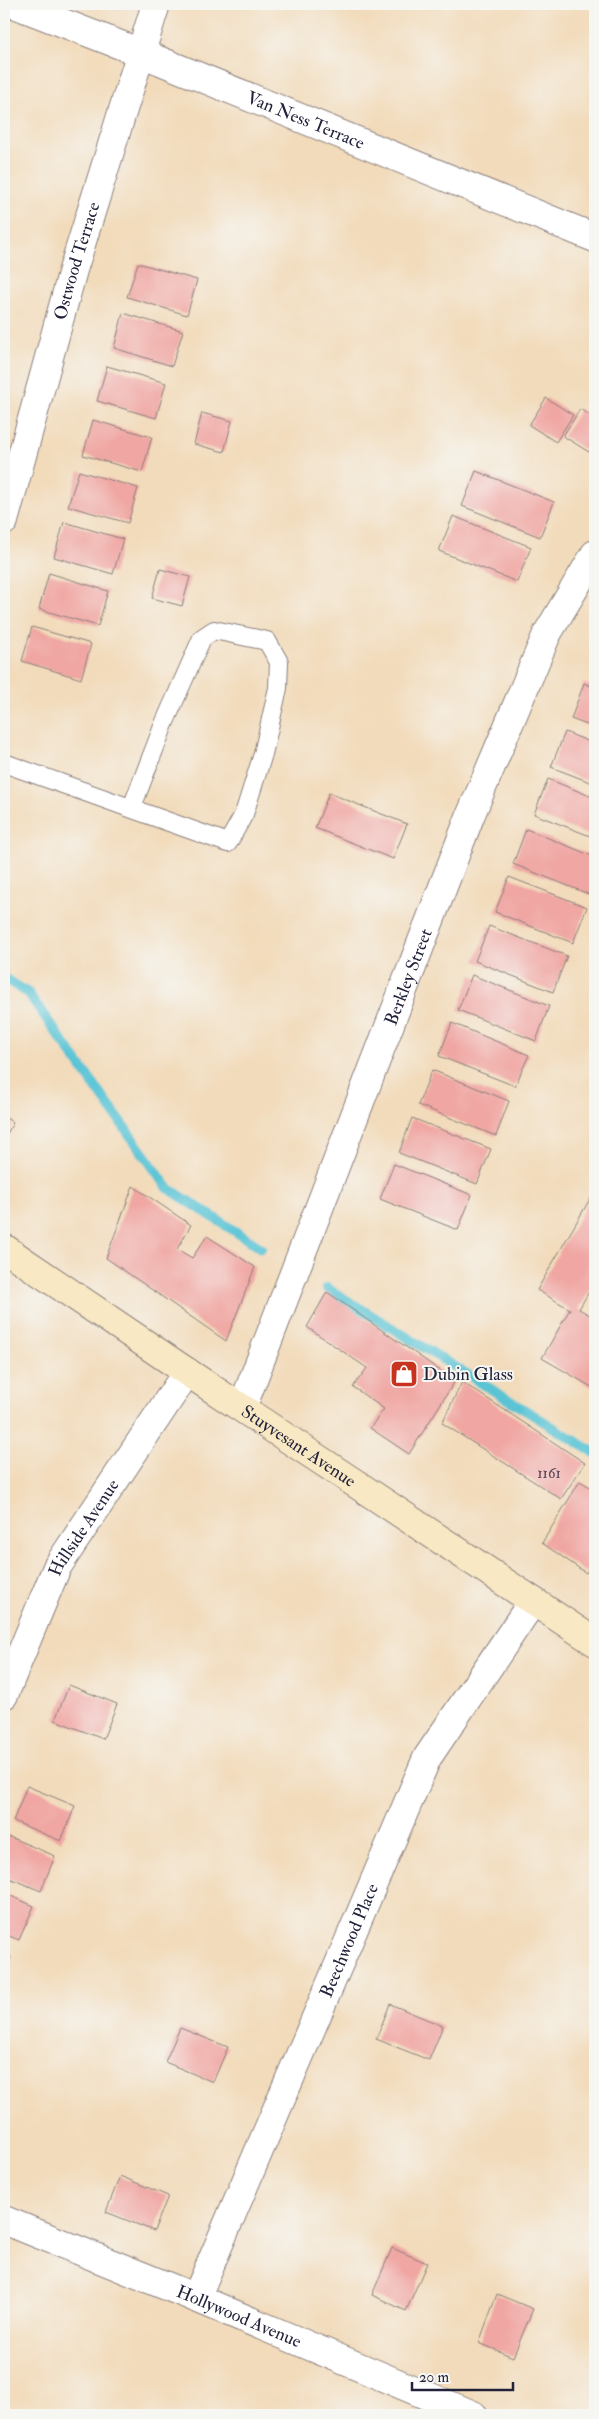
<svg xmlns="http://www.w3.org/2000/svg" width="599" height="2419" font-family="'IM FELL Double Pica',serif">
<rect width="100%" height="100%" fill="#f6f6f2"/>
<filter id="ink" filterUnits="userSpaceOnUse"><feTurbulence type="fractalNoise" baseFrequency=".02" numOctaves="2"/><feDisplacementMap in="SourceGraphic" scale="10" xChannelSelector="R" yChannelSelector="G"/><feConvolveMatrix kernelMatrix="1 2 1 2 8 2 1 2 1" color-interpolation-filters="sRGB"/></filter>
<filter id="wash" filterUnits="userSpaceOnUse"><feTurbulence type="fractalNoise" baseFrequency=".0096" numOctaves="4" result="noise"/><feDisplacementMap in="SourceGraphic" scale="20" xChannelSelector="R" yChannelSelector="G"/><feGaussianBlur stdDeviation="1.12" result="paint"/><feColorMatrix in="noise" values="0 0 0 0 0 0 0 0 0 0 0 0 0 0 0 0 0 1.4 0 .05"/><feComposite in="paint" operator="in"/></filter>
<g filter="url(#wash)">
<rect width="100%" height="100%" fill="#f2dbbb"/>
<g fill="none" stroke-linecap="round" stroke-linejoin="round">
<g stroke="#5ac4d5" stroke-width="10">
<polyline points="4,978 28,993 168,1188 261,1248"/>
<polyline points="327,1288 595,1453"/>
</g>
</g>
<g id="blocks">
<g fill="#f0a6a2">
<polygon points="138,263 197,280 187,315 127,297"/>
<polygon points="123,313 183,331 172,366 114,348"/>
<polygon points="107,366 166,383 156,418 97,401"/>
<polygon points="546,398 573,415 556,442 529,425"/>
<polygon points="580,409 595,418 595,443 589,452 563,436"/>
<polygon points="202,413 232,421 224,452 194,444"/>
<polygon points="93,420 152,437 142,472 83,455"/>
<polygon points="79,471 138,488 128,523 68,506"/>
<polygon points="476,471 554,502 540,537 462,506"/>
<polygon points="453,516 531,547 517,582 439,551"/>
<polygon points="64,522 123,539 113,574 54,557"/>
<polygon points="160,569 190,577 182,606 152,598"/>
<polygon points="49,573 108,591 98,626 39,609"/>
<polygon points="32,627 91,644 81,679 22,661"/>
<polygon points="584,683 595,688 595,728 571,719"/>
<polygon points="565,732 595,744 595,784 551,767"/>
<polygon points="548,779 595,798 595,838 534,814"/>
<polygon points="329,793 407,824 393,859 315,828"/>
<polygon points="526,829 595,857 595,884 591,895 513,864"/>
<polygon points="509,877 587,907 573,943 495,912"/>
<polygon points="489,926 567,956 553,992 475,961"/>
<polygon points="472,975 549,1006 536,1041 458,1010"/>
<polygon points="452,1023 529,1055 515,1086 439,1056"/>
<polygon points="432,1070 509,1101 496,1136 418,1105"/>
<polygon points="4,1116 13,1123 4,1139"/>
<polygon points="412,1118 491,1149 477,1184 399,1153"/>
<polygon points="394,1164 472,1195 458,1230 380,1199"/>
<polygon points="133,1186 191,1225 177,1249 192,1258 207,1236 255,1267 226,1341 106,1258"/>
<polygon points="590,1199 595,1202 595,1281 579,1309 595,1318 595,1389 542,1358 570,1309 537,1290"/>
<polygon points="327,1292 455,1381 409,1454 370,1428 384,1409 353,1387 367,1368 307,1327"/>
<polygon points="462,1382 585,1463 561,1499 442,1423"/>
<polygon points="580,1481 595,1490 595,1558 586,1573 542,1543"/>
<polygon points="69,1685 117,1704 103,1739 55,1720"/>
<polygon points="27,1786 75,1806 61,1841 13,1821"/>
<polygon points="7,1836 55,1856 41,1891 4,1876 4,1844"/>
<polygon points="4,1893 34,1906 19,1940 4,1934"/>
<polygon points="4,1954 11,1957 4,1974"/>
<polygon points="390,2004 443,2026 429,2060 376,2039"/>
<polygon points="180,2028 228,2047 213,2082 165,2062"/>
<polygon points="120,2176 168,2196 154,2231 106,2212"/>
<polygon points="392,2248 427,2263 406,2311 372,2295"/>
<polygon points="497,2294 533,2309 513,2357 479,2343"/>
</g>
</g>
</g>
<g filter="url(#ink)">
<use href="#blocks" fill-opacity="0" stroke="#8a7e7b" stroke-width="1"/>
<g fill="none" stroke-linecap="round" stroke-linejoin="round">
<defs>
<polyline id="lane" points="4,763 228,843 244,814 263,754 278,688 279,662 267,641 214,630 202,638 164,724 132,807"/>
<g id="street">
<path id="s1" d="M14,4L141,53L595,238"/>
<path id="s2" d="M4,521L73,270L156,4"/>
<path id="s3" d="M242,1408L471,814L547,634L595,554"/>
<path id="s4" d="M4,1695L57,1567L187,1372"/>
<path id="s5" d="M4,2220L196,2298L473,2415"/>
<path id="s6" d="M196,2298L427,1758L533,1601"/>
</g>
<g id="secondary">
<path id="s7" d="M4,1248L187,1372L595,1642"/>
</g>
</defs>
<use href="#lane" stroke="#8a7e7b" stroke-width="20"/>
<use href="#street" stroke="#8a7e7b" stroke-width="30"/>
<use href="#secondary" stroke="#8a7e7b" stroke-width="30"/>
<use href="#lane" stroke="#fff" stroke-width="18"/>
<use href="#street" stroke="#fff" stroke-width="28"/>
<use href="#secondary" stroke="#f8e8c3" stroke-width="28"/>
</g>
</g>
<defs>
<symbol id="shop-square" viewBox="-11 -11 22 22"><rect x="-9" y="-9" width="18" height="18" rx="4" fill="#c8321e" stroke="#f6f6f2"/><path d="M-5-2.5h2.3a2.7 3.5 0 0 1 5.4 0H5L5.5 6h-11ZM-1.5-2.5h3a1.5 2.3 0 0 0-3 0Z" fill="#fff"/></symbol>
</defs>
<g fill-rule="evenodd">
<use href="#shop-square" x="388" y="1358" width="32" height="32"/>
</g>
<g text-anchor="middle" dominant-baseline="central" stroke-width="4" stroke-linejoin="round" paint-order="stroke">
<g font-size="15" fill="#564355">
<text x="549" y="1473">1161</text>
</g>
<g font-size="18" fill="#22223b" stroke="#f6f6f2">
<text stroke="none"><textPath href="#s1" startOffset="314">Van Ness Terrace</textPath></text>
<text stroke="none"><textPath href="#s2" startOffset="270">Ostwood Terrace</textPath></text>
<text stroke="none"><textPath href="#s3" startOffset="462">Berkley Street</textPath></text>
<text stroke="none"><textPath href="#s7" startOffset="355">Stuyvesant Avenue</textPath></text>
<text stroke="none"><textPath href="#s4" startOffset="186">Hillside Avenue</textPath></text>
<text stroke="none"><textPath href="#s6" startOffset="389">Beechwood Place</textPath></text>
<text stroke="none"><textPath href="#s5" startOffset="254">Hollywood Avenue</textPath></text>
</g>
<g font-size="18" fill="#22223b" stroke="#f6f6f2" text-anchor="start">
<text x="423" y="1374">Dubin Glass</text>
</g>
</g>
<rect width="599" height="2419" fill="none" stroke="#f6f6f2" stroke-width="20"/>
<path d="M412 2382v8h101v-8" fill="none" stroke="#22223b" stroke-width="2.5"/>
<text x="419" y="2382" font-size="15" fill="#22223b" stroke="#f6f6f2" stroke-width="4" paint-order="stroke">20 m</text>
</svg>
